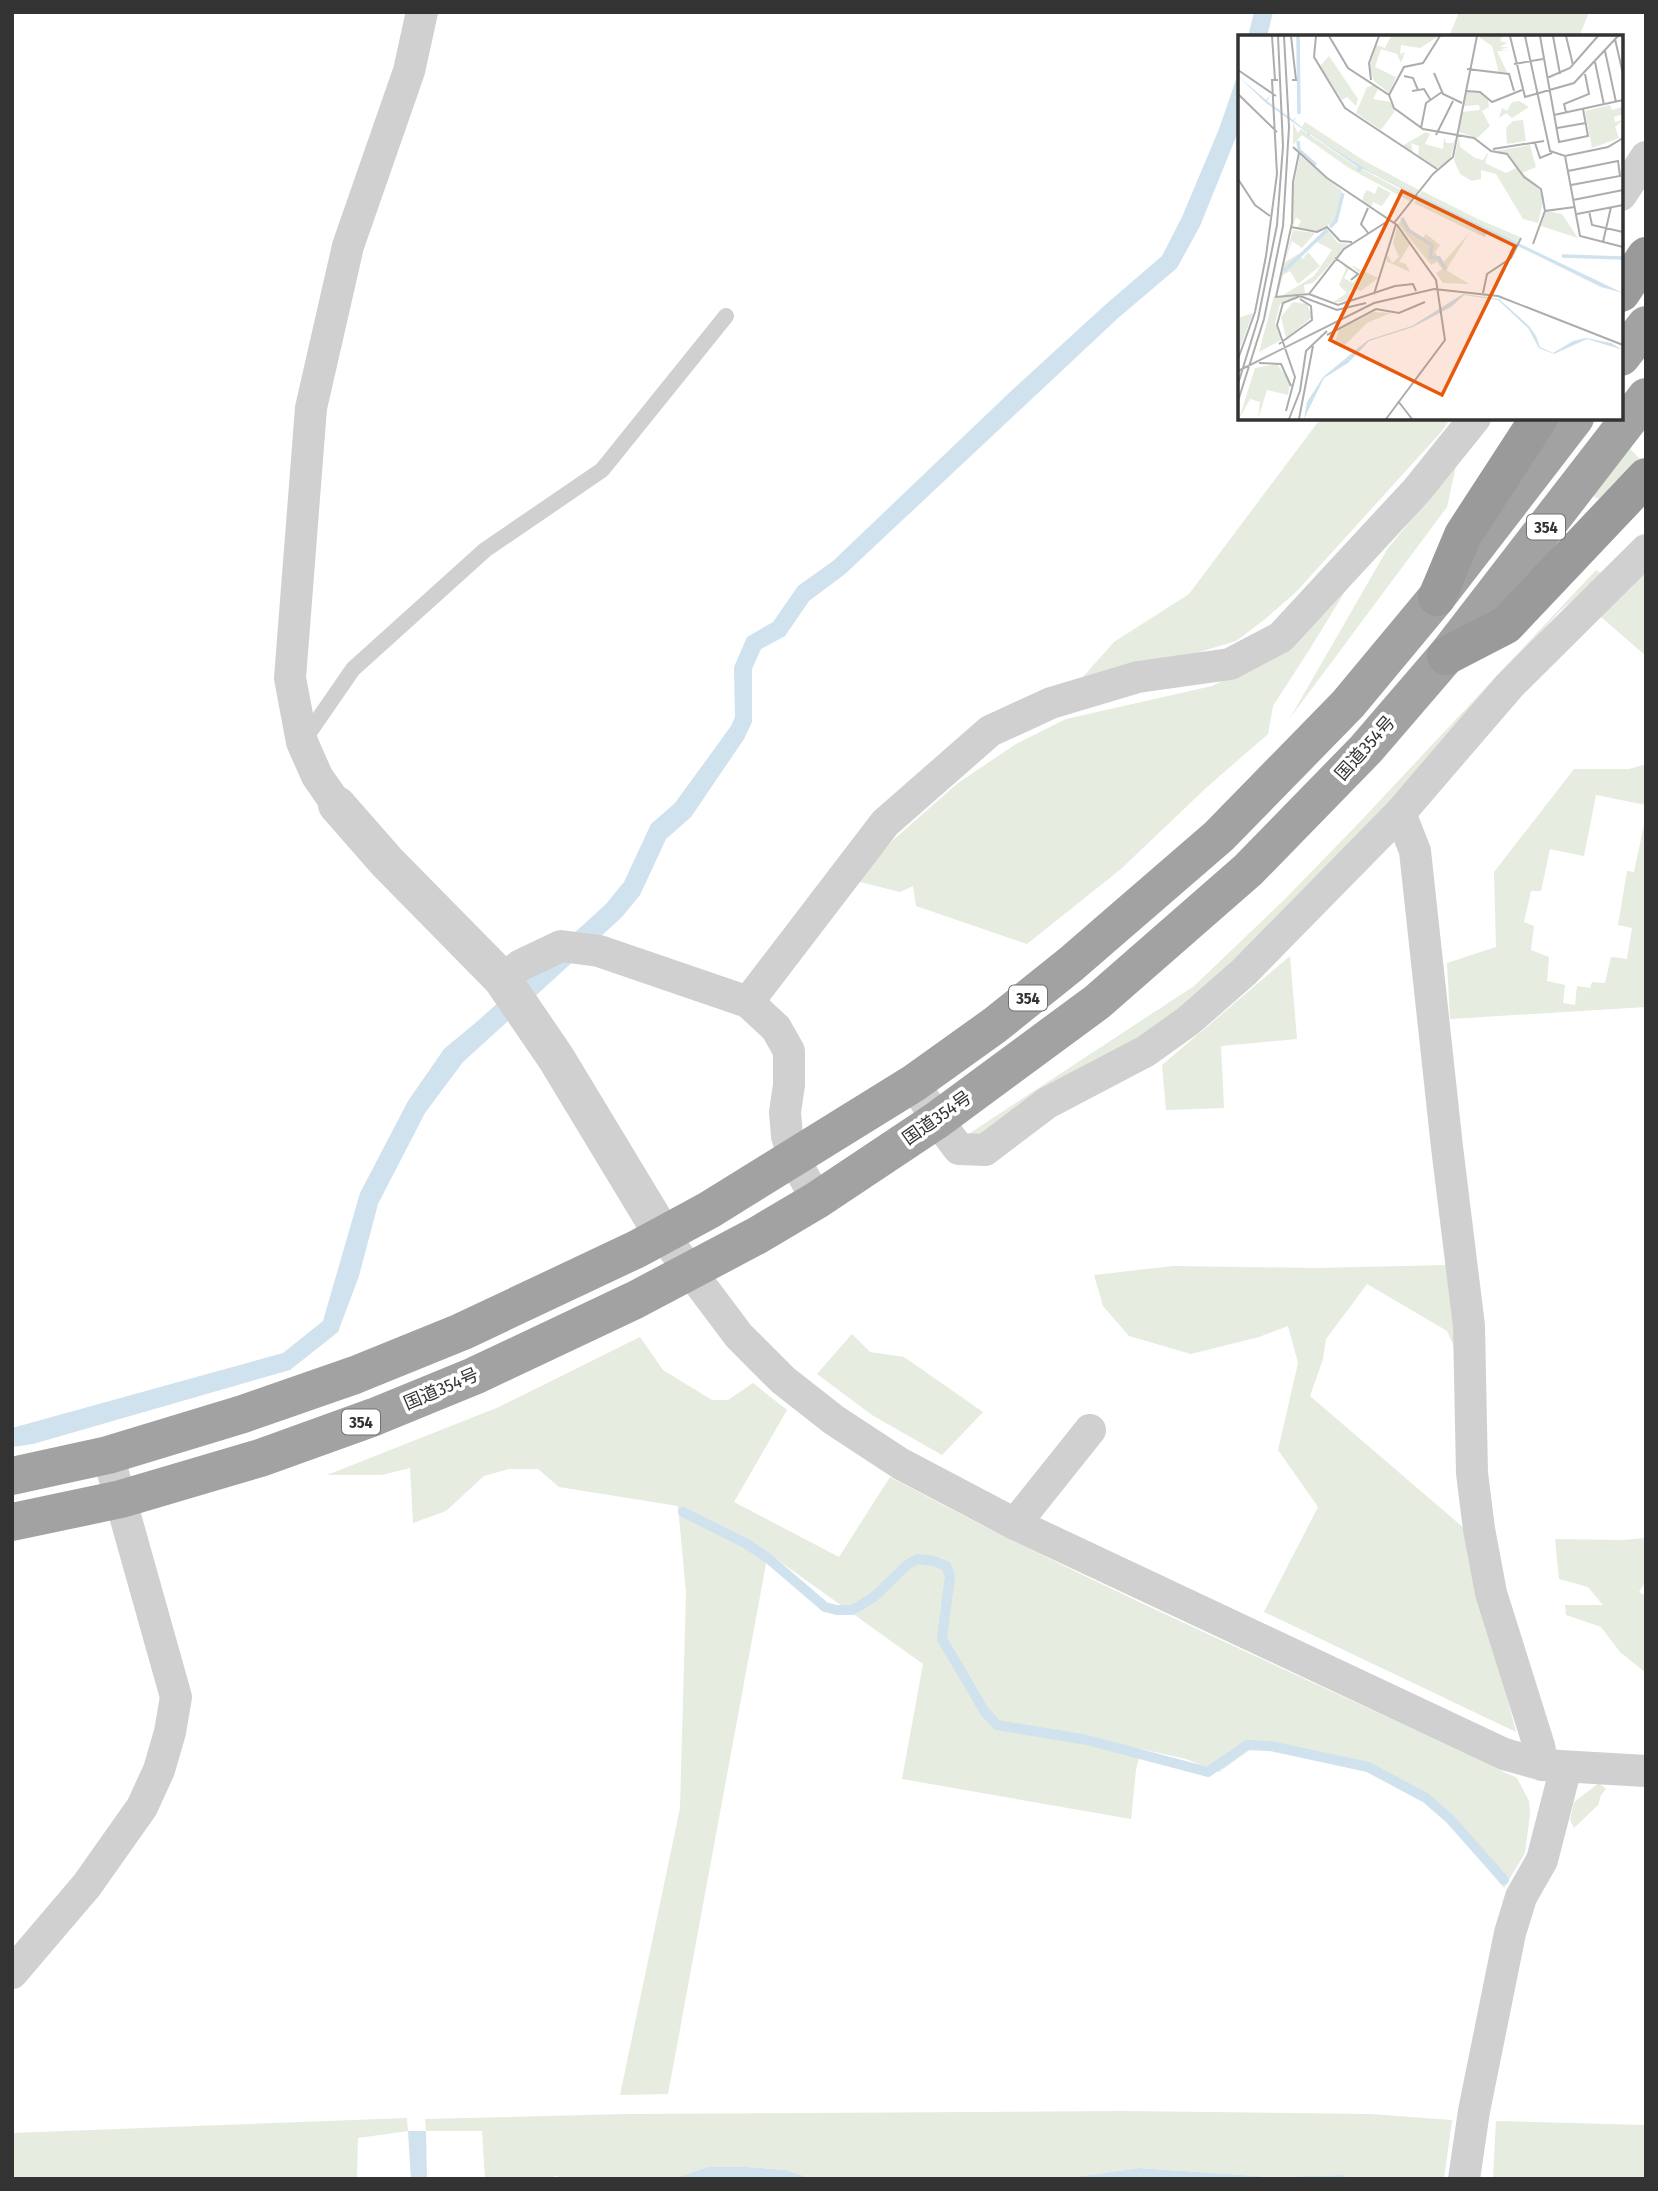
<svg xmlns="http://www.w3.org/2000/svg" width="1658" height="2191" font-family="'Fira Sans Condensed','Noto Sans JP',sans-serif">
<rect width="100%" height="100%" fill="#fff"/>
<g fill="#e6ecdf">
<polygon points="1459,12 1589,12 1579,37 1449,37"/>
<polygon points="1321,418 1451,418 1442,431 1296,592 1264,620 1236,641 1150,667 1082,678 1114,642 1189,594"/>
<polygon points="1630,449 1640,459 1599,499 1593,496"/>
<polygon points="1456,466 1447,507 1290,718 1388,548"/>
<polygon points="1646,568 1646,656 1600,616"/>
<polygon points="1596,570 1602,574 1559,612 1360,833 1248,948 1172,1017 980,1137 967,1135 1194,986 1285,899 1354,828"/>
<polygon points="1354,577 1311,647 1273,706 1268,734 1206,788 1121,869 1027,944 916,906 913,886 900,892 856,881 892,841 958,783 1016,744 1066,719 1212,686 1286,649"/>
<polygon points="1646,764 1646,805 1596,795 1584,856 1550,849 1541,891 1531,891 1524,922 1534,926 1531,950 1549,957 1547,981 1565,985 1563,1003 1575,1005 1577,986 1590,988 1592,982 1605,983 1611,957 1627,959 1632,928 1618,925 1627,871 1634,872 1646,815 1646,1007 1450,1019 1447,963 1496,947 1494,872 1574,769 1629,769"/>
<polygon points="1290,956 1297,1039 1221,1046 1224,1108 1166,1110 1162,1065"/>
<polygon points="1448,1265 1458,1355 1447,1331 1367,1284 1326,1339 1323,1359 1310,1396 1465,1529 1516,1732 1264,1612 1318,1507 1278,1450 1298,1363 1288,1326 1259,1337 1191,1354 1129,1336 1103,1306 1094,1275 1173,1266 1316,1268"/>
<polygon points="852,1334 870,1352 904,1357 983,1412 942,1455 872,1415 817,1374"/>
<path d="M640,1337L663,1370L712,1400H728L753,1383L787,1410L734,1502L839,1557L890,1477C1094,1587 1308,1678 1517,1778L1529,1801L1530,1814L1525,1853L1504,1888L1440,1810L1371,1764L1262,1741L1219,1772L1186,1759L1141,1749L1136,1770L1131,1819L902,1779L923,1664L768,1553L668,2094L620,2095L680,1808L686,1593L678,1506L559,1487L538,1469H509L484,1476L446,1511L413,1523L410,1468L382,1475H327L499,1407Z"/>
<polygon points="1646,1538 1646,1581 1639,1592 1646,1596 1646,1673 1620,1652 1601,1627 1566,1615 1565,1605 1603,1605 1588,1587 1559,1579 1555,1539 1623,1540"/>
<polygon points="1599,1783 1606,1789 1601,1795 1598,1805 1574,1828 1570,1820 1574,1802"/>
<polygon points="1122,2111 1370,2114 1452,2120 1444,2179 1350,2179 1343,2175 1272,2177 1139,2168 1061,2179 813,2179 786,2170 747,2167 707,2167 673,2179 564,2179 557,2176 543,2179 490,2179 485,2178 482,2131 426,2131 425,2119 626,2114"/>
<polygon points="407,2118 408,2131 358,2138 357,2179 12,2179 12,2133"/>
<polygon points="1496,2121 1646,2125 1646,2179 1493,2179"/>
</g>
<g fill="#cfe2ee">
<polygon points="1254,12 1273,12 1267,37 1248,37"/>
<polygon points="1240,68 1240,127 1200,226 1177,268 1117,319 845,574 809,601 785,636 761,649 752,669 752,722 744,739 691,817 666,839 640,895 622,917 463,1062 425,1113 378,1204 359,1276 338,1332 290,1370 33,1444 12,1447 12,1428 283,1353 323,1321 360,1193 408,1101 444,1049 480,1019 606,904 624,882 651,824 675,803 731,726 735,717 734,667 747,637 773,622 798,586 833,561 1010,392 1105,305 1162,256 1182,217 1219,129"/>
<polygon points="408,2131 426,2131 427,2177 490,2179 411,2179"/>
<polygon points="707,2167 747,2167 786,2170 813,2179 673,2179"/>
<polygon points="1139,2168 1272,2177 1343,2175 1350,2179 1061,2179"/>
</g>
<g fill="none" stroke-linecap="round" stroke-linejoin="round">
<polyline stroke="#cfe2ee" stroke-width="10" points="683,1512 747,1544 769,1559 825,1607 837,1610 852,1610 861,1605 875,1596 907,1565 917,1559 934,1561 946,1566 950,1576 942,1639 985,1712 997,1725 1087,1740 1208,1772 1247,1745 1270,1746 1368,1767 1426,1798 1450,1819 1504,1880"/>
<polyline stroke="#d0d0d0" stroke-width="16" points="304,740 353,669 485,550 602,470 726,316"/>
<g stroke="#d0d0d0" stroke-width="32">
<polyline points="1621,195 1646,157"/>
<polyline points="337,805 317,776 302,742 290,678 311,408 348,246 409,71 422,12"/>
<polyline points="1400,813 1415,851 1447,1147 1469,1326 1472,1473 1479,1529 1491,1593 1539,1746 1543,1765"/>
<polyline points="502,979 521,965 561,946 599,951 748,1002 776,1028 789,1051 789,1085 785,1112 787,1136 794,1159 817,1200"/>
<polyline points="748,1002 885,823 990,731 1051,703 1138,677 1230,664 1281,637 1417,490 1475,418"/>
<polyline points="914,1083 937,1120 959,1149 985,1150 1047,1103 1146,1051 1188,1021 1244,972 1400,813 1510,685 1646,550"/>
<polyline points="663,1235 739,1336 783,1380 834,1420 901,1464 1015,1524 1504,1754 1543,1765 1646,1771"/>
<polyline points="1015,1524 1090,1430"/>
<polyline points="12,1973 87,1885 142,1807 159,1770 170,1732 176,1697 108,1455"/>
<polyline points="1464,2179 1474,2111 1510,1933 1521,1897 1542,1860 1566,1767"/>
</g>
<polyline stroke="#d0d0d0" stroke-width="38" points="337,805 387,862 502,979 556,1058 663,1235"/>
<g stroke="#a2a2a2" stroke-width="38">
<polyline points="1621,357 1646,325"/>
<polyline points="12,1476 108,1455 243,1414 355,1375 461,1332 637,1249 709,1210 914,1083 995,1025 1071,964 1219,836 1348,704 1437,597 1575,418"/>
<polyline points="12,1522 121,1499 260,1458 374,1417 474,1376 635,1300 758,1235 817,1200 937,1120 1097,1002 1248,870 1366,749 1446,656 1646,397"/>
</g>
<g stroke="#9a9a9a" stroke-width="38">
<polyline points="1621,293 1646,256"/>
<polyline points="1437,597 1463,535 1539,418"/>
<polyline points="1446,656 1506,625 1646,477"/>
</g>
</g>
<g text-anchor="middle" dominant-baseline="central" stroke-width="7" stroke-linejoin="round" paint-order="stroke">
<g fill="#fff" stroke="#707070" stroke-width="2">
<rect x="1527" y="514.5" width="38" height="25" rx="5"/>
<rect x="1009" y="985.5" width="38" height="25" rx="5"/>
<rect x="342" y="1409.5" width="38" height="25" rx="5"/>
</g>
<g font-size="16" font-weight="bold" fill="#333">
<text x="1546" y="527">354</text>
<text x="1028" y="998">354</text>
<text x="361" y="1422">354</text>
</g>
<g font-size="18" fill="#333" stroke="#fff">
<text transform="translate(1365 748) rotate(-48)">国道354号</text>
<text transform="translate(937 1118) rotate(-35)">国道354号</text>
<text transform="translate(441 1389) rotate(-23)">国道354号</text>
</g>
</g>
<g transform="translate(1238 35)">
<rect width="385" height="385" fill="#fff"/>
<path d="M153,1H201L182,13L163,10L162,19L167,17L163,28L159,19L143,14L137,32L158,42L151,58L136,46L131,32L138,10L147,13ZM264,1L262,6L269,8L262,12H270L262,15L271,16H259L269,37L261,38L254,11L241,2ZM91,21L120,64L118,71L109,62L104,65L82,31ZM137,50L140,54L135,64L152,67L157,76L143,95L118,78L129,52ZM227,57L242,58L250,65L251,72L244,76L252,91L239,103L221,97L224,77L242,75L241,70L225,71ZM281,66L291,72L274,83L268,78L261,83L264,73L269,76L274,67ZM372,70L374,75L385,72V79L376,82L377,87L385,85L377,92L381,103L354,113L347,76ZM285,85L288,106L269,109L268,93L275,86ZM67,87L125,125L181,155L178,160L138,140L77,102L64,92ZM55,88L60,98L63,94L116,130L176,162L173,167L111,133L64,100L55,110ZM188,97L192,99L187,109L205,114L206,102L208,108H215L218,102L212,125L199,133L180,120L181,111L173,108L175,118L164,111ZM221,101L222,112L237,123L245,125L251,116L247,128L268,138L278,133L298,149L306,162L300,188L285,184L258,139L243,135V144L234,146L222,139L216,125ZM292,110L298,132L284,138L270,119L258,116ZM62,121L104,156L97,186L79,196L59,193L63,186L58,182L55,192V154ZM140,151L153,158L144,171L135,167L133,173L124,167L126,159L129,155L137,159ZM184,156L242,185L282,202L279,208L247,195L180,161ZM179,164L235,190L246,202L176,168ZM308,176L324,179L340,203L303,191ZM165,182L176,200L185,203L188,199L202,210L197,217L204,229L232,197L208,235L231,249L205,248L198,238L204,234L199,227L193,230L160,189ZM159,192L172,209L161,227L168,229L172,237L148,226L150,220L154,228L161,222L155,208ZM89,194L100,208L111,209L75,248L66,250L67,258L42,262L76,241L94,215L79,207ZM55,195L77,198L64,213L54,206L47,226ZM70,217L82,231L60,249L52,236L45,240L39,261L46,228L60,219L65,224ZM105,230L111,234L106,243L115,248L122,239L113,230L140,243L123,256L115,253L111,258L116,265L94,268L109,258L101,250L108,234ZM36,261H69L42,269L37,288L43,305L21,317ZM55,267L69,269L74,282L48,303L43,282ZM136,277L153,278L129,288L104,313L96,309L101,295ZM15,278L6,302L0,317V283ZM39,329L52,347L50,360L29,355L20,384L22,367L12,364L1,384L17,333Z" fill="#e6ecdf"/>
<path d="M0,41L28,65L32,60L29,66L55,85L58,82L56,86L77,102L138,140L385,258L363,252L272,207L249,198L247,202L217,181L125,134L119,137L120,132L72,99L68,103L70,98L28,68ZM225,259L261,264L291,291L298,301L302,312L315,318L335,306L348,303L373,308L385,315L349,304L316,319L301,313L290,293L260,265L226,260L213,272L175,292L131,306L110,328L86,343L66,384L69,367L85,342L130,305L174,291Z" fill="#cfe2ee"/>
<path fill="none" stroke="#cfe2ee" stroke-width="3.5" d="M60,1L61,79M60,106L61,115L78,130M164,183L170,195L194,210L192,222L201,223L208,235M92,192L98,186L105,158M324,221L385,223M46,236L89,195"/>
<path fill="none" stroke="#adadad" stroke-width="2" d="M34,1L37,45M53,1L58,45H54M78,1L76,22L107,73L199,134M91,1L110,33L151,60L156,73L185,94L236,103L253,116L269,119L286,142L303,154L307,176M272,1L287,62L336,48L380,1M287,1L312,116L327,121L370,112L385,103M302,1L321,107L350,101L345,74M315,1L322,39M328,1L335,30M377,4L385,39M367,16L378,67M357,27L366,70M276,29L305,24M229,34L271,39L276,56M0,35L38,61M196,38L205,59L224,68M166,41L175,43L180,55M309,43L332,33L360,1M133,45L131,28L141,1M174,56L186,54L192,64M227,56L242,57L254,67L284,55M0,59L39,97M151,60L166,32L185,28L202,1M328,77L326,69L351,59L347,39M316,80L385,65M183,93L188,68L204,57M319,93L348,88M198,100L215,66M297,108L302,123L314,118M55,112L89,143L159,190L198,245L207,305L148,384M255,114L306,106M61,118L55,147L54,188L38,262L71,259L100,270L157,251L175,249L178,256M327,121L342,201L385,212M330,136L380,126L382,141L333,150M0,144L17,170L32,181M335,165L385,155M130,173L123,189L131,199M351,176L354,190L385,197M339,179L385,170M156,188L195,139L215,122L239,1M53,192L79,197L89,192L102,206L114,207M365,207L373,172M295,209L307,176L337,172M97,223L120,239L113,245M245,258L249,239L273,223L283,203M71,259L106,214L150,186M136,259L158,189M89,300L138,274L161,278L187,267M41,309L74,285L73,271L62,264M0,324L17,277L28,221L39,139L34,45H40M21,328L43,329L53,351M0,336L136,268L196,254L260,261L385,310M0,349L20,284L39,190L45,111L40,1M0,366L26,284L45,191L51,92L46,1M160,366L174,384M48,376L57,342L39,290L45,268L62,261L99,275L128,268M51,384L62,356L68,316L89,296M61,384L75,311"/>
<path fill="#e8590c" fill-opacity="0.15" stroke="#e8590c" stroke-width="3.5" d="M164,156L277,211L204,360L92,305Z"/>
<rect width="385" height="385" fill="none" stroke="#333" stroke-width="3.5"/>
</g>
<rect width="1658" height="2191" fill="none" stroke="#333333" stroke-width="28"/>
</svg>
